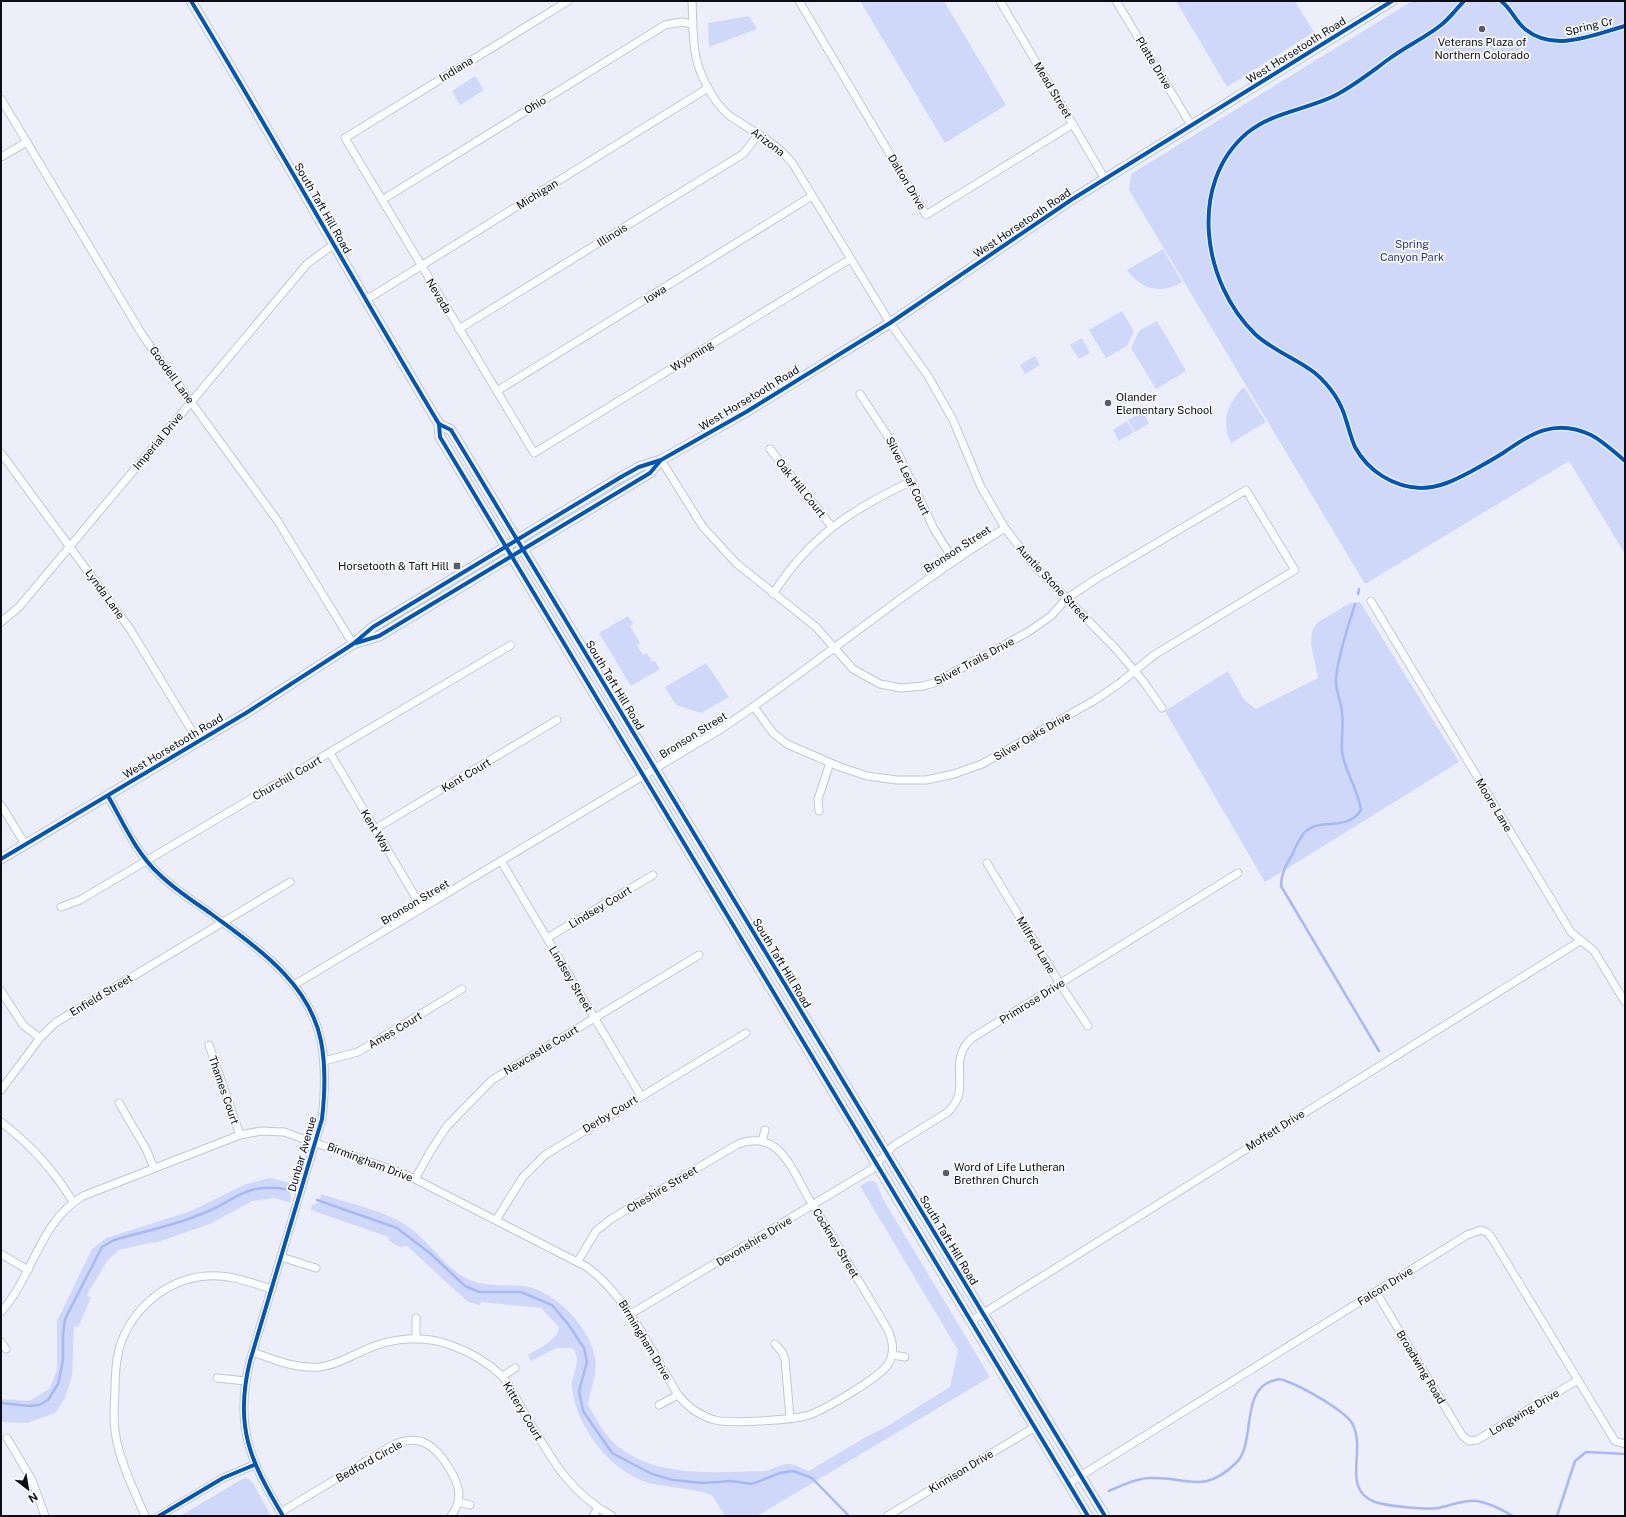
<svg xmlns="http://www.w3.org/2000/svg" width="1626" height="1517" font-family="'Public Sans',sans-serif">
<rect width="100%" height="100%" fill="#eceff9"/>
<g fill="#cfd8f8">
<polygon points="860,1 944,1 1006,105 945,143"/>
<polygon points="1176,1 1295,1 1314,32 1227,87"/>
<path d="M1412,1C1423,1 1436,4 1447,1H1625V554L1569,461L1365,584L1129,190L1131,174Z"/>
<polygon points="749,16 757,29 709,47 708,23"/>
<polygon points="475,76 484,90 460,105 452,91"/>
<path d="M1163,249L1182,282C1162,295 1140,289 1127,270Z"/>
<polygon points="1122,311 1134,331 1127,346 1106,358 1089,330"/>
<polygon points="1157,321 1186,371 1156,389 1131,348 1139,331"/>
<polygon points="1082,338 1090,353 1079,359 1070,345"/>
<polygon points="1035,356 1040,365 1025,374 1020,365"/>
<path d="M1244,387L1266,422L1231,443C1220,422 1228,402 1244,387Z"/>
<polygon points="1143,412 1149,423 1135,432 1128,420"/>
<polygon points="1127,421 1134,432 1119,441 1113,430"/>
<polygon points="1360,602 1459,762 1265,882 1165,711 1228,671 1244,700 1256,709 1318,678 1311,644 1312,631 1317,623 1350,603"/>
<polygon points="628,616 633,624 630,626 640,643 637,645 643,655 647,653 652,662 655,661 660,669 631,686 599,633"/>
<polygon points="706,663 729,697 701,713 676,705 665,687"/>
<polygon points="270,1178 294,1184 289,1191 291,1195 290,1203 275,1198 252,1201 210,1224 154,1243 153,1242 119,1250 107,1261 87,1295 91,1298 78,1327 74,1326 72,1376 65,1398 55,1413 27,1423 1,1422 1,1399 29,1401 49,1389 57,1371 57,1321 92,1249 106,1238 191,1211 246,1184"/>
<path d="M869,1181L876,1182L883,1199L990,1377L757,1516H725L712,1495C692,1488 669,1488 649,1483C611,1472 576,1427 572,1388C570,1375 584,1360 572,1348H556L531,1361L528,1355C538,1349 558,1340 559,1327L541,1308L481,1302L480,1305L468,1302L407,1246L400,1247L388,1240L389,1237L311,1210L312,1205L319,1202L321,1194C350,1204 384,1210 409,1227C427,1240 444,1265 462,1276C482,1288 503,1284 524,1286C554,1290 591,1328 595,1358C598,1373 590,1390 588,1405C595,1416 602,1431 612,1441C651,1479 713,1472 763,1471C772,1471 781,1463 789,1464C795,1464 803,1469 809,1471L866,1437L886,1427L950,1387L958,1350L860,1186Z"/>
<polygon points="244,1478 249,1479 253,1483 271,1516 180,1516"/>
</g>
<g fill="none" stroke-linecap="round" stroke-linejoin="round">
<g stroke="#a8b8f4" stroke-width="2.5">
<polyline points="1358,594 1359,589"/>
<path d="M1355,604C1349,624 1336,661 1336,681C1336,692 1341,701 1342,712C1344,725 1341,738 1342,752C1345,772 1358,789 1361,810C1346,833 1320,816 1304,833C1299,839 1295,848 1292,855C1286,865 1281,874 1281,886L1379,1051"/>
<polyline points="317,1200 397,1228 431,1254 465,1286 479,1292 521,1292 552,1305 568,1324 584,1348 587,1362 579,1391 583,1411 612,1453 652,1474 673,1480 703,1483 731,1481 752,1484 780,1473 793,1471 812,1478 849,1516"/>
<path d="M1,1403L30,1406L39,1405L48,1400L58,1384L63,1360V1336L65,1319L102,1247L114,1240C142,1232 172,1226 199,1215C237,1201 244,1181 290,1190"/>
<path d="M1109,1491C1121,1486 1136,1478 1149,1478C1187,1476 1202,1496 1236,1463C1256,1444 1240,1391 1272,1381C1276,1380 1279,1378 1283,1380C1299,1385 1347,1411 1353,1425C1366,1452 1341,1489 1375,1502C1387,1506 1426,1510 1438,1508C1450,1506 1465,1499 1477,1501C1490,1503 1501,1509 1513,1516"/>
<polyline points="1557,1516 1575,1461 1586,1452 1625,1454"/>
</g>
<defs>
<g id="street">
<polyline points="568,1 345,138 534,453 850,259"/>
<path d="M692,1C694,40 690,59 712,95C717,103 722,110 730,116C752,131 776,142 793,164L890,323L928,376L953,420L981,487L1005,528L1030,561L1116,649L1143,681L1162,708"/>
<polyline points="799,1 926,215 1073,124"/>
<polyline points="1000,1 1105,179"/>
<polyline points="1116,1 1191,125"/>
<polyline points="1,99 143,336 277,520 353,644"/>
<polyline points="1,157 27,142"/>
<polyline points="382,200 665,25 682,22 692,24"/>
<polyline points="366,300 708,88"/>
<polyline points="459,329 743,154 759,134"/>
<polyline points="497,391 812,196"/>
<polyline points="860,394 895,447 934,529 954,561"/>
<polyline points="770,449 832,527"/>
<polyline points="1,453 130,629 198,741"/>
<polyline points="661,460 703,527 736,563 816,627 853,669 880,684 901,688 923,686 934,683 1028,632 1051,616 1066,599 1096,579 1246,490 1295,570 1154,655 1120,683 1095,700 982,764 954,774 926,780 897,780 867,776 840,767 787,744 773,733 754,707"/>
<path d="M773,594C809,537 852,509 912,481"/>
<polyline points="1371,601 1571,932 1594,951 1625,1002"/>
<polyline points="1,622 19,607 307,264 334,244"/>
<polyline points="330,753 422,908"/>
<path d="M108,796C123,822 136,853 159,874C174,889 193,901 210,913C254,946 309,981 321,1041C326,1067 325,1093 322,1119L250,1361C234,1426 250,1461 283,1516"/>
<polyline points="1,805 25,844"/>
<polyline points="819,811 818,799 830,763"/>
<polyline points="375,829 557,720"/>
<polyline points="501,861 641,1096"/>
<polyline points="987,863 1060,984 1088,1026"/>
<polyline points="61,907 80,900 511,645"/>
<polyline points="547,938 653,875"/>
<path d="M294,985L721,729C818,664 906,589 1005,528"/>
<polyline points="1,991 23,1025 40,1038"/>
<polyline points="209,1045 240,1135"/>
<polyline points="324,1061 358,1052 462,989"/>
<polyline points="1,1090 40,1038 55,1023 290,882"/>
<polyline points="119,1103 146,1149 154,1168"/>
<path d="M1,1122C30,1144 54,1170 73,1202"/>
<polyline points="762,1141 765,1130"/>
<polyline points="415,1179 430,1152 447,1126 492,1080 699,955"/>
<polyline points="496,1220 523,1177 545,1155 746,1033"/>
<polyline points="1,1254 28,1270"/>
<polyline points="281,1257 316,1268"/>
<polyline points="1376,1292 1462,1435 1469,1441 1477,1440 1578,1380"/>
<path d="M1,1312C34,1275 39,1222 83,1196L240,1135L261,1131L284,1132L407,1175L587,1267C626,1295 653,1353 678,1395C688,1407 699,1416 715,1420C730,1424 789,1420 806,1416C821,1412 881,1377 888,1364C895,1353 893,1341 888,1330C862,1286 836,1242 809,1199C800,1183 791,1162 778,1150C766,1139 752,1139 738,1144L611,1219L596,1231L578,1261"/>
<path d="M629,1315L872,1169L893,1146L948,1112C974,1086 945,1063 972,1038L1238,873"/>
<polyline points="416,1318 416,1339"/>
<polyline points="971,1321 1580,941"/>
<polyline points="1,1342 6,1349"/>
<polyline points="775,1344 782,1352 785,1359 790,1418"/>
<path d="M253,1352C275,1360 296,1369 320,1367C337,1365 350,1356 365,1350C392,1337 425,1335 453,1346C470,1352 488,1363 502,1376C510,1384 516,1399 522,1409C548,1452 566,1491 612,1516"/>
<polyline points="892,1355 905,1357"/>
<polyline points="503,1376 515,1368"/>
<polyline points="217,1378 246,1381"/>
<polyline points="659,1405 678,1395"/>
<polyline points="7,1438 32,1480 45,1516"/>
<polyline points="1069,1483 1467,1235 1481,1230 1488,1233 1493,1240 1615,1441 1625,1444"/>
<polyline points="459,1502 470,1505"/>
<path d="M281,1512L393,1445C420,1433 435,1445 449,1468C459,1484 464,1499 451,1516"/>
<path d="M145,1516C135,1492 122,1467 117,1442C113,1425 114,1408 115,1391C115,1376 116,1362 119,1349C131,1309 166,1279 207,1276C230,1274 251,1283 272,1289"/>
<polyline points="159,1516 223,1478 254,1465"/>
<polyline points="593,1516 598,1508"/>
<polyline points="887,1516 1035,1427"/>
</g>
<g id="secondary">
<path d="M191,1C276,141 355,284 439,424L440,437L1088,1516"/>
<polyline points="439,424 451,430 1105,1516"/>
<polyline points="356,643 379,636 650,473 661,460"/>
<polyline points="1,859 246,713 353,644 373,627 621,477 639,467 661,460 746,412 890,323 1071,200 1392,1"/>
</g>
</defs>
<use href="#street" stroke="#c4c7d1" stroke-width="9"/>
<use href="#secondary" stroke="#c4c7d1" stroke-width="11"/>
<use href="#street" stroke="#fcfdfe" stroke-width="7"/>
<use href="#secondary" stroke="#f5f7fb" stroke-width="9"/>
<defs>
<g id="cycleway">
<path d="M191,1C276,141 355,284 439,424L440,437L1088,1516"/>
<path d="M1464,1C1456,9 1450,18 1441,25C1425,38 1406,46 1389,59C1371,72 1354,86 1334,96C1305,110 1273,112 1247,133C1187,184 1203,284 1255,334C1273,351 1296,358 1315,373C1329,385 1341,402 1346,420C1349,429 1351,438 1355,447C1368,471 1393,487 1421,488C1439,488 1455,480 1470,472C1481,466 1492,460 1503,453C1532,433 1555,418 1591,435C1603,441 1614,452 1625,461"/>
<path d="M1501,1C1511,8 1515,21 1525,29C1554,53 1593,35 1625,26"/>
<polyline points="439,424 451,430 1105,1516"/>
<polyline points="356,643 379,636 650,473 660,461"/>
<path d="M108,796C123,822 136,853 159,874C174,889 193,901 210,913C254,946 309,981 321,1041C326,1067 325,1093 322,1119L250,1361C234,1426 250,1461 283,1516"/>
<polyline points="1,859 246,713 353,644 373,627 621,477 639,467 661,460 746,412 890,323 1071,200 1392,1"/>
<polyline points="159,1516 223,1478 254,1465"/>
</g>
</defs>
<use href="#cycleway" stroke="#fafafa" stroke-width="6"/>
<use href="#cycleway" stroke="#0057b8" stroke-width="4"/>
</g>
<g fill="#5a5d66" stroke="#fafafa" stroke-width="1.5">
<circle cx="1482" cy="29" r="4"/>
<circle cx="1108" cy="403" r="4"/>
<rect x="453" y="562" width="8" height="8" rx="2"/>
<circle cx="946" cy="1173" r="4"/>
</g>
<g text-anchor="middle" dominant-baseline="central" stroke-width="3.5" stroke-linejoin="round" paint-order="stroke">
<g font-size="11" fill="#0b0e17" stroke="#fafafa">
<text transform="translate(1589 26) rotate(-13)">Spring Cr</text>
<text transform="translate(1296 50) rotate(-32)">West Horsetooth Road</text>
<text transform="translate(1154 63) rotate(59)">Platte Drive</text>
<text transform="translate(456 69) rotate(-32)">Indiana</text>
<text transform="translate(1053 90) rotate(59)">Mead Street</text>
<text transform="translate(535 105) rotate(-32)">Ohio</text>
<text transform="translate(768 142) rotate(37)">Arizona</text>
<text transform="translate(907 182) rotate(59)">Dalton Drive</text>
<text transform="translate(537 194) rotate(-32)">Michigan</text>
<text transform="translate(323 208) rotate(60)">South Taft Hill Road</text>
<text transform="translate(1022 223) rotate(-34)">West Horsetooth Road</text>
<text transform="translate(612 235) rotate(-32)">Illinois</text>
<text transform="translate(655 294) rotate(-32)">Iowa</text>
<text transform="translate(439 296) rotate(59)">Nevada</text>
<text transform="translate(692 356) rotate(-32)">Wyoming</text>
<text transform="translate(172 375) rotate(54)">Goodell Lane</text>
<text transform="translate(749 398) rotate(-31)">West Horsetooth Road</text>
<text transform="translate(158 441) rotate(-50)">Imperial Drive</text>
<text transform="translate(908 476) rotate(64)">Silver Leaf Court</text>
<text transform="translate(801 488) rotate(51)">Oak Hill Court</text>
<text transform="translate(957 549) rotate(-33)">Bronson Street</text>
<text transform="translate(1053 583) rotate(47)">Auntie Stone Street</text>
<text transform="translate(105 594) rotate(54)">Lynda Lane</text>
<text transform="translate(974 661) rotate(-28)">Silver Trails Drive</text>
<text transform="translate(615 685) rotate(59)">South Taft Hill Road</text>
<text transform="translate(693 735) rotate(-32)">Bronson Street</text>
<text transform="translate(1032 736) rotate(-30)">Silver Oaks Drive</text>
<text transform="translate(173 746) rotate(-31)">West Horsetooth Road</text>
<text transform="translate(466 775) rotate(-31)">Kent Court</text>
<text transform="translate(287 778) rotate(-30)">Churchill Court</text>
<text transform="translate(1494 805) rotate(59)">Moore Lane</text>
<text transform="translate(376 831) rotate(59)">Kent Way</text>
<text transform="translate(415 902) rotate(-31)">Bronson Street</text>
<text transform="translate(600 907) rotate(-31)">Lindsey Court</text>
<text transform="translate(1036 945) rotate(59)">Milfred Lane</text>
<text transform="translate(782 963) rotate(59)">South Taft Hill Road</text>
<text transform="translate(571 979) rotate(59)">Lindsey Street</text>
<text transform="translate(101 995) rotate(-31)">Enfield Street</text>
<text transform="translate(1032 1001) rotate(-32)">Primrose Drive</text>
<text transform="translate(395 1030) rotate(-31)">Ames Court</text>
<text transform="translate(541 1050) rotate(-31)">Newcastle Court</text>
<text transform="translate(224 1090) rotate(71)">Thames Court</text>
<text transform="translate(610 1114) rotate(-31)">Derby Court</text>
<text transform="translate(1275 1130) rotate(-32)">Moffett Drive</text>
<text transform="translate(302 1154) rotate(-74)">Dunbar Avenue</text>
<text transform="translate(370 1162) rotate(21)">Birmingham Drive</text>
<text transform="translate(662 1189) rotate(-31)">Cheshire Street</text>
<text transform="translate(949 1240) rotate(59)">South Taft Hill Road</text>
<text transform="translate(754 1241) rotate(-31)">Devonshire Drive</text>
<text transform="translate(836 1243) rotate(59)">Cockney Street</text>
<text transform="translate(1385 1286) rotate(-32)">Falcon Drive</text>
<text transform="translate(645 1340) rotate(59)">Birmingham Drive</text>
<text transform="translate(1421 1367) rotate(59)">Broadwing Road</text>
<text transform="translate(523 1411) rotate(59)">Kittery Court</text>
<text transform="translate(1524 1412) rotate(-31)">Longwing Drive</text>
<text transform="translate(369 1461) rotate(-29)">Bedford Circle</text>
<text transform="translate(961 1471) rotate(-31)">Kinnison Drive</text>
</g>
<g font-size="11" fill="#0b0e17" stroke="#fafafa" text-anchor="start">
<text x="1482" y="42" text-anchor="middle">Veterans Plaza of<tspan x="1482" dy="13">Northern Colorado</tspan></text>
<text x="1116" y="397">Olander<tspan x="1116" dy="13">Elementary School</tspan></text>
<text x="449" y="566" text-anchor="end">Horsetooth &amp; Taft Hill</text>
<text x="954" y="1167">Word of Life Lutheran<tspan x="954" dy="13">Brethren Church</tspan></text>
</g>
<g font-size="11" fill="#28338f" stroke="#fafafa">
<text x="1412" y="244">Spring<tspan x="1412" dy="13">Canyon Park</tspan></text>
</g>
</g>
<rect width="1626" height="1517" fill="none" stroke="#0b0e17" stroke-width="4"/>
<g transform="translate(28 1489) rotate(149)" stroke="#fafafa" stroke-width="3" paint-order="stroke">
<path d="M0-3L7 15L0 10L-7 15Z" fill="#0b0e17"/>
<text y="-6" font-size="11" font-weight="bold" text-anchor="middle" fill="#0b0e17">N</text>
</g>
</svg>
